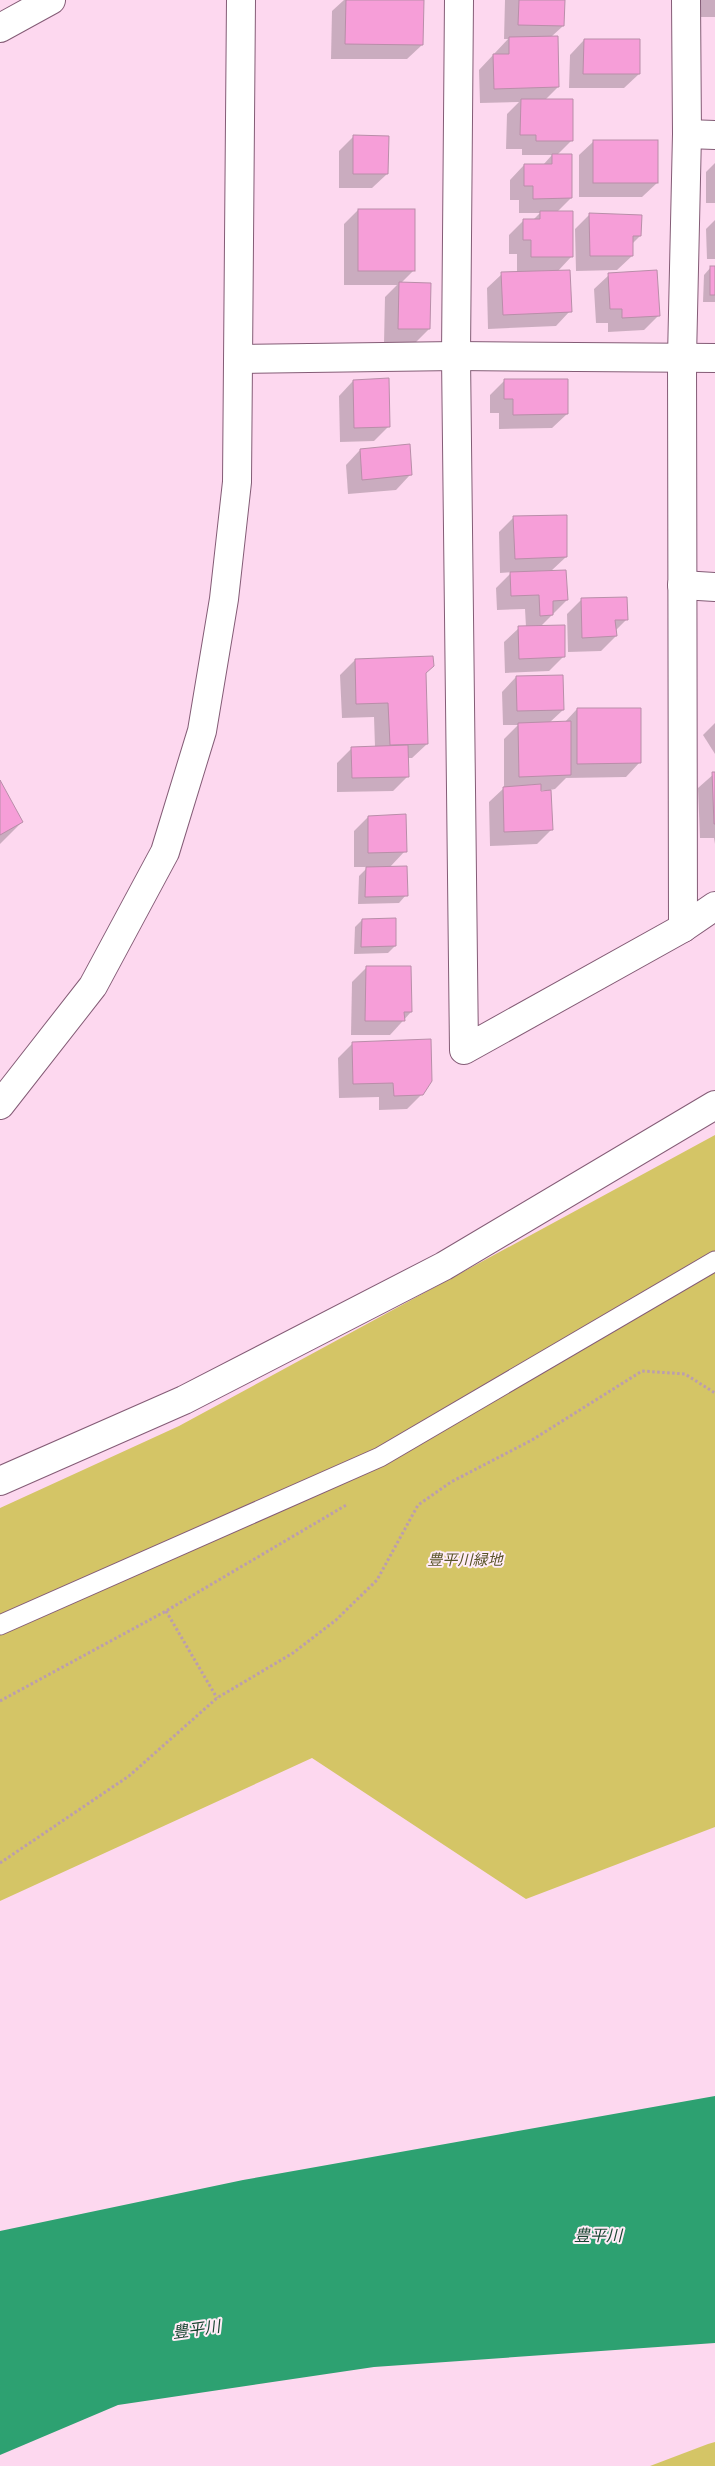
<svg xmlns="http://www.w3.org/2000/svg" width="715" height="2466" font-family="Literata,'Noto Sans JP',serif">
<rect width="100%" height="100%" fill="#fdd8ef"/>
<g fill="#d4c566">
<polygon points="715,1135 715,1827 526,1899 312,1758 0,1901 0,1508 179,1426"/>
<polygon points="715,2442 715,2466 650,2466 708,2444"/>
</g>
<polygon fill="#2da171" points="715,2096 715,2343 374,2367 118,2405 0,2455 0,2231 243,2180"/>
<g fill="#0003" fill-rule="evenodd">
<polygon points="344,0 423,0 422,45 407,59 331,59 332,11"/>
<polygon points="505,0 564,0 563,26 551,37 558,87 545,100 571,141 557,155 571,198 557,212 572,256 557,272 570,311 556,326 488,329 487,288 502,274 517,273 517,254 509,254 509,235 523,221 532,221 540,213 519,213 519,200 510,200 510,180 524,165 543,165 552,155 522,155 522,149 506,149 507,114 519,102 480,103 479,70 508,39 504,39"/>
<rect x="700" y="0" width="15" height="17"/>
<polygon points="584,40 639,74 624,88 569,88 570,55"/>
<polygon points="354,136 387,174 372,188 339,188 339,151"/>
<polygon points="594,141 657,183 642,197 579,197 579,155"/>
<polygon points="715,163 715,203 706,203 706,172"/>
<polygon points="358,210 414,270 401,283 429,329 414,344 384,343 385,297 397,285 344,285 344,224"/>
<polygon points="590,214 640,236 632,244 632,256 617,270 576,271 575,229"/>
<polygon points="715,220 715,259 707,259 706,229"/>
<polygon points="711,267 715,267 715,302 703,302 704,275"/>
<polygon points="609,275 658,316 644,330 608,332 608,323 596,323 594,289"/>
<polygon points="505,380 567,414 552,428 499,429 499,413 490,413 490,395"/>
<polygon points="353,381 389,426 374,441 340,442 339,396"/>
<polygon points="360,450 410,475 396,490 348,494 346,465"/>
<polygon points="513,518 566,557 551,571 567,600 540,627 564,656 549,671 505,673 504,642 519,628 526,627 525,609 497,610 496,588 512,572 500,573 499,532"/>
<polygon points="582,599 627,619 615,631 616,636 601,651 568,652 567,614"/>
<polygon points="355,660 425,674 427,744 412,758 407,758 408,776 393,791 337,792 337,763 352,748 375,747 374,717 342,718 340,675"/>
<path d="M516,677L563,710L549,723H564L577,709L640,762L626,777L566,778L555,789L550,790L551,830L537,844L490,846L489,802L504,788V739L518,725H503L502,692ZM540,790H548V792L540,793Z"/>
<polygon points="715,723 715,754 703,735"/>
<polygon points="715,773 715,844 714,838 700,838 698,788"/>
<polygon points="0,782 22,822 0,844"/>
<polygon points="368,817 405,851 389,868 406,895 399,903 358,904 359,876 368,867 354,867 354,831"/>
<polygon points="362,920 395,946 388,953 354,954 355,927"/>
<polygon points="366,968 411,1012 390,1035 351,1035 352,982"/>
<polygon points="352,1044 422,1094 407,1109 379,1110 379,1097 339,1098 338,1058"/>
</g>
<g fill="#f69ed8" stroke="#b98ea9">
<polygon points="346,0 424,0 423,45 345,44"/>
<polygon points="519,0 565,0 564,26 518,25"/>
<polygon points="558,36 559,87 494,89 493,54 509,54 509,37"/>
<polygon points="584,39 640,39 640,74 583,74"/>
<polygon points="521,99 573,99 573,141 536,141 536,135 520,135"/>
<polygon points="353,135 389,136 388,174 353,174"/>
<rect x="593" y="140" width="65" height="43"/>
<polygon points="552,154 572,154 572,198 533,199 533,186 524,186 524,164 552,164"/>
<rect x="358" y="209" width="57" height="62"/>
<polygon points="540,211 573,211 573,257 531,257 531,240 523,240 523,219 540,219"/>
<polygon points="589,213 642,215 641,236 633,236 633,256 590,256"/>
<rect x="710" y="266" width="5" height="29"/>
<polygon points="570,270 572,312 503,315 501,272"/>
<polygon points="657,270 660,316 622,318 622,309 610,309 608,273"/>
<polygon points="399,282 431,283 430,329 398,329"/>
<polygon points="389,378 390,427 354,428 353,380"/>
<polygon points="504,379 568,379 568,414 513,415 513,399 504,399"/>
<polygon points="410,444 412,475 362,480 360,449"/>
<polygon points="567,515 567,557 515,559 513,516"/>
<polygon points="566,570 568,600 553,601 553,615 540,616 539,595 511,596 510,572"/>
<polygon points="627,597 628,620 615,620 617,636 582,638 581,598"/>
<polygon points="565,625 565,657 519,659 518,626"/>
<polygon points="433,656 434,666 426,673 428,744 390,745 388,703 356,704 355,659"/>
<polygon points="563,675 564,710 517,711 516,676"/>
<polygon points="577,708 641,708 641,763 577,764"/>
<polygon points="571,721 571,775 519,777 518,723"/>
<polygon points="408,745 409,777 352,778 351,747"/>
<polygon points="712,772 715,772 715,824 714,824"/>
<polygon points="0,780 23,822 0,835"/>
<polygon points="541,784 541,791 551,790 553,830 504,832 503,787"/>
<polygon points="406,814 407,852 368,853 368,816"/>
<polygon points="407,866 408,896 365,897 366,867"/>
<polygon points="396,918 396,946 361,947 362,919"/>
<polygon points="366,966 411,966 412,1012 404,1012 405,1021 365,1021"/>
<polygon points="431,1039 432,1081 423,1095 394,1096 393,1083 353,1084 352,1042"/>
</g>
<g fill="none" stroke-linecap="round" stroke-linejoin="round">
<defs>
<polyline id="lane" points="0,1625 380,1457 715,1261"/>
<g id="street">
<polyline points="459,0 456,356 464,1050 683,928 715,906"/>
<polyline points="0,28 51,0"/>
<polyline points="687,134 715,135"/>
<polyline points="239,359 456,356 715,358"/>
<polyline points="682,585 715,587"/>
<polyline points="683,928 682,358 687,134 686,0"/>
</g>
<g id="secondary">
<polyline points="0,1105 93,986 165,852 202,731 224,599 237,482 241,0"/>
<polyline points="0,1481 184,1400 444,1266 715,1105"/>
</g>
</defs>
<use href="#lane" stroke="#845c76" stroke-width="21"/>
<use href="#street" stroke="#845c76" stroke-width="30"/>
<use href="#secondary" stroke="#845c76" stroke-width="30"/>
<g stroke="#bb9db0" stroke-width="3" stroke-dasharray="2.5 2.5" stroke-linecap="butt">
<polyline points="166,1611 217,1698"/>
<polyline points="0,1701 166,1611 348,1504"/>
<polyline points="0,1863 129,1776 217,1698 293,1653 336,1620 377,1580 418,1505 451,1482 532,1440 642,1371 685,1374 715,1393"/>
</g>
<use href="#lane" stroke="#fff" stroke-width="19"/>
<use href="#street" stroke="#fff" stroke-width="28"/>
<use href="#secondary" stroke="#fff" stroke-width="28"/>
</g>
<g text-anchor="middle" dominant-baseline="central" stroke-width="4" stroke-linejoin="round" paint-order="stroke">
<g font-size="15" font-style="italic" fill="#5a5429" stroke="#ffecf7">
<text x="465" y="1558">豊平川緑地</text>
</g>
<g font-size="16" font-style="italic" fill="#194632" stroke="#ffecf7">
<text x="598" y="2234">豊平川</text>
<text transform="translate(196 2328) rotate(-8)">豊平川</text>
</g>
</g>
</svg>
